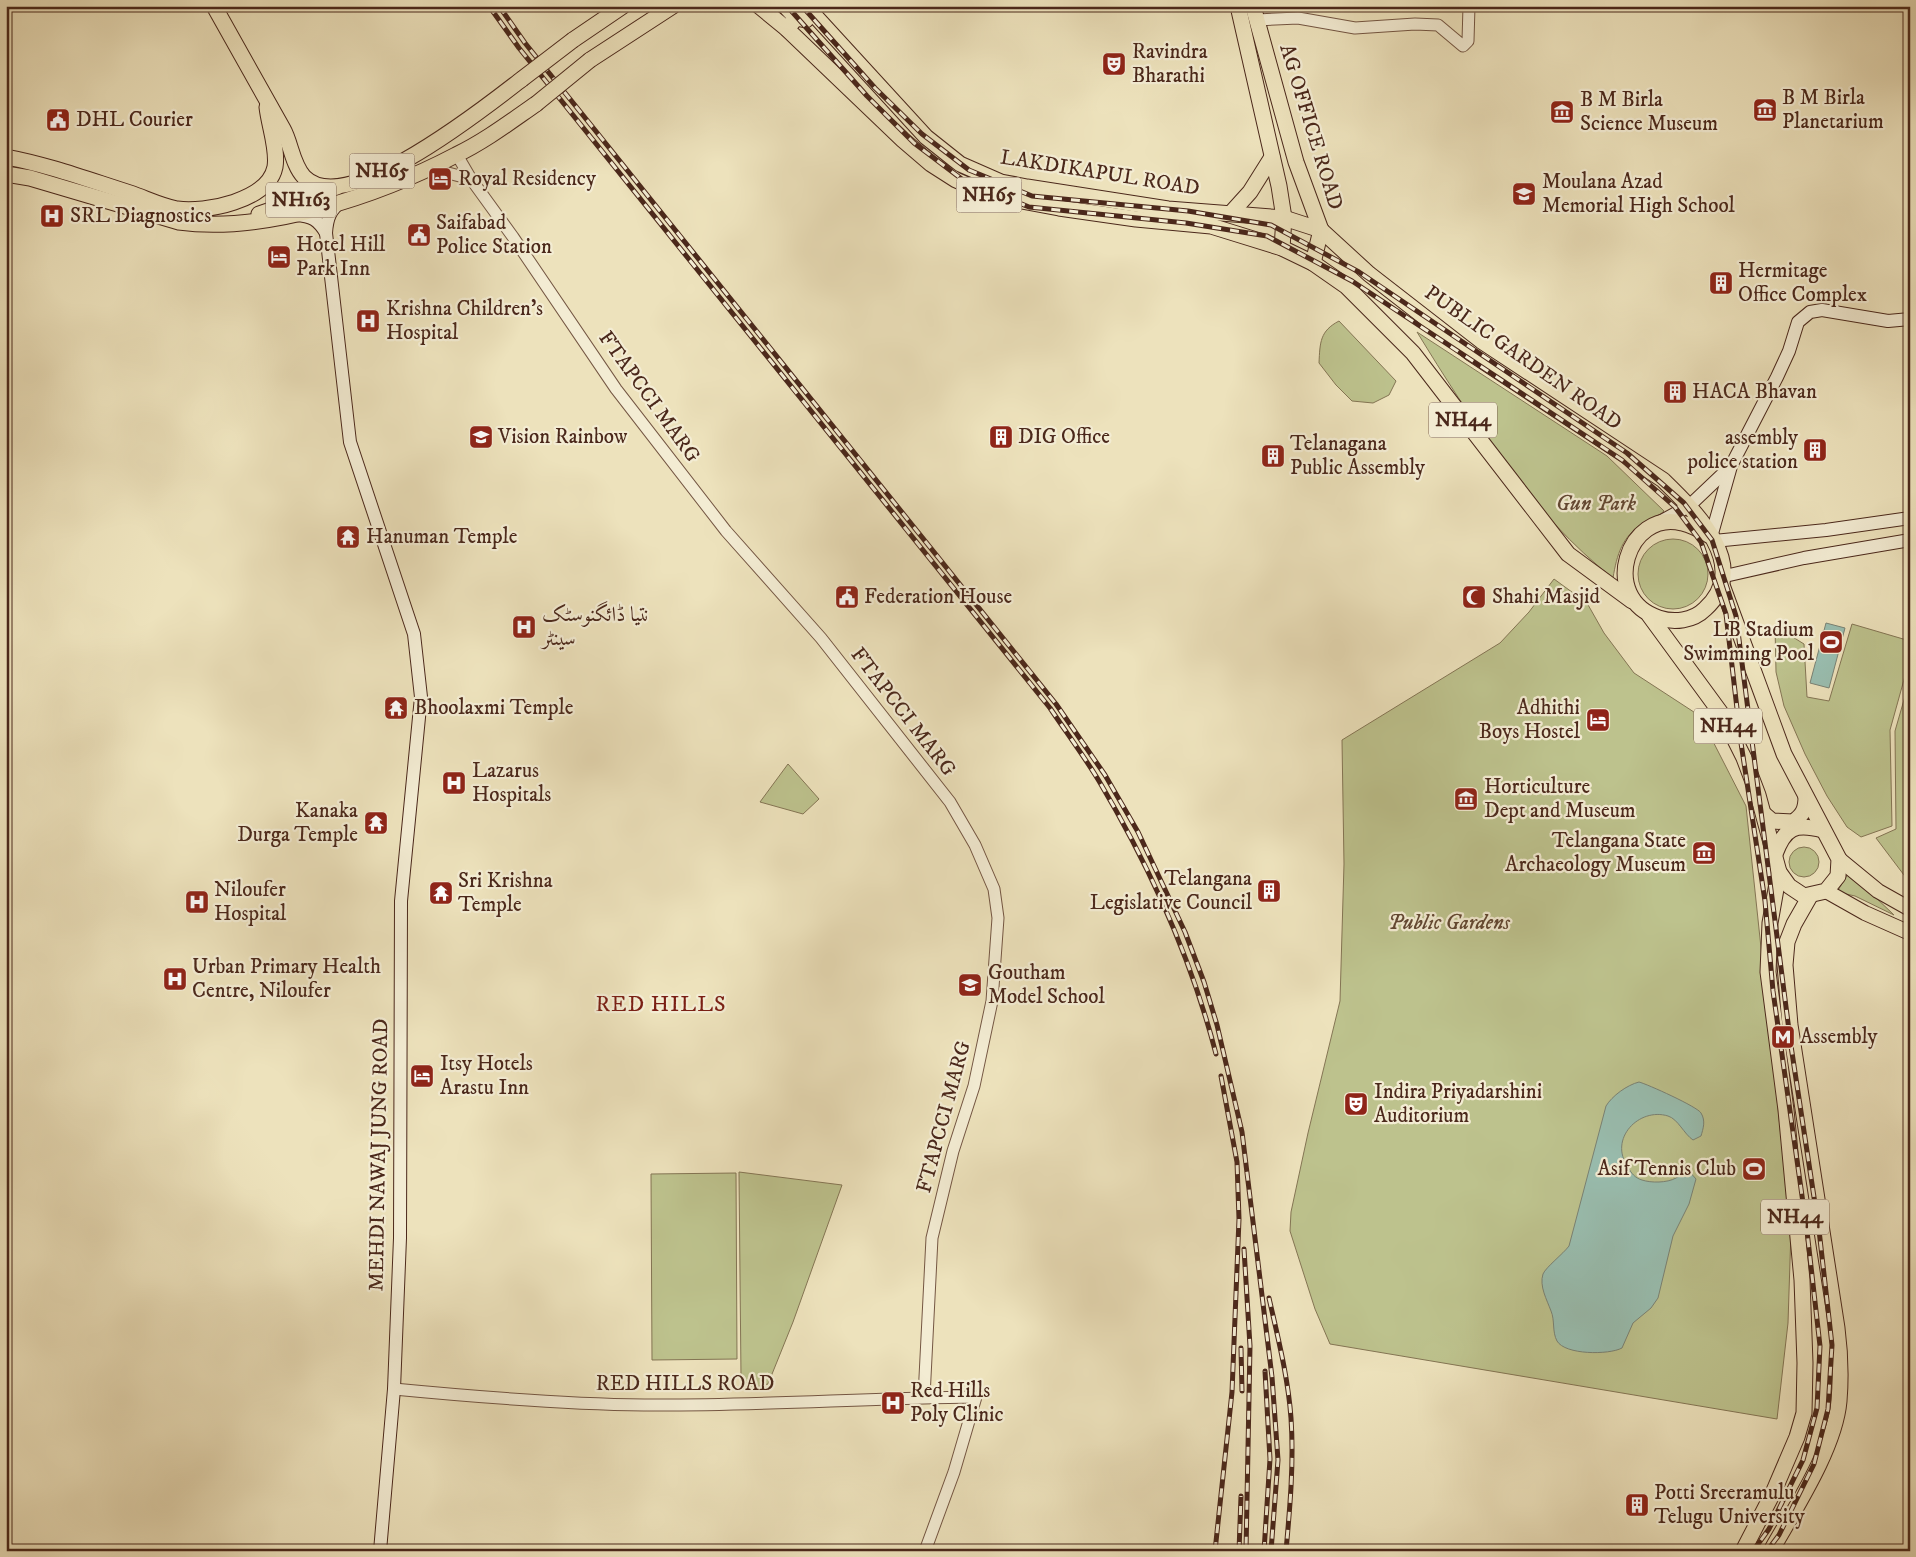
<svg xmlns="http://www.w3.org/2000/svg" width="1916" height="1557" font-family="'IM FELL DW Pica',Amiri,serif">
<rect width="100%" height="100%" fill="#ede2bc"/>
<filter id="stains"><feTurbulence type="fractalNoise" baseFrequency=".004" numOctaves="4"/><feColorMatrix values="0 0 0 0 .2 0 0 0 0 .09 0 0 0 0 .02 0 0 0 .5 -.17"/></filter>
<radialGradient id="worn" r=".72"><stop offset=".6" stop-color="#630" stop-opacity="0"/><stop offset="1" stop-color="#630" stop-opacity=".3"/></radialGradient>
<g fill="#bdc28d" stroke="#847554">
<path d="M1339,321L1396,381L1389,395L1373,403L1352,401L1336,385L1319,363C1320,342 1320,331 1339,321Z"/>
<path d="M1417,332L1607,456L1664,511C1658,517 1650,519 1643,523C1622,537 1617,554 1613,578C1533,516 1469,417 1417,332Z"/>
<circle cx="1673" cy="574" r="35"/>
<polygon points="1554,579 1587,603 1604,633 1634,673 1700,716 1746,806 1791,1231 1788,1323 1777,1419 1330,1344 1315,1309 1290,1231 1291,1212 1308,1133 1340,1001 1344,864 1342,740 1500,643 1529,612"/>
<polygon points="1852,624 1910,641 1910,658 1890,730 1892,826 1861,837 1847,827 1827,796 1805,754 1784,706 1776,672 1775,626 1804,644 1807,697 1829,701"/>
<polygon points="1910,679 1910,883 1876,838 1896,829 1895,731"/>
<polygon points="788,764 819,799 803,814 760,802"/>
<circle cx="1804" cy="862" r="15"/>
<polygon points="1849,872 1894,915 1855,896 1837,892"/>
<polygon points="739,1172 842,1185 793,1322 768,1384 752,1388 741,1377"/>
<polygon points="736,1173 737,1359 652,1360 651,1174"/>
</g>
<g fill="#99beb0" stroke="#7a8274">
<polygon points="1826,623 1845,628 1829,688 1810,683"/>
<path d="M1639,1082C1647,1084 1698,1107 1701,1113C1706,1121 1703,1129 1701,1136L1693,1140C1684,1134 1678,1119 1668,1116C1639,1107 1608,1139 1628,1167C1631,1173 1635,1178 1642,1180C1651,1183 1667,1183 1676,1178C1682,1175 1682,1171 1689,1171L1696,1179L1689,1204L1673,1236L1658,1298L1651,1308L1633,1323L1622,1348C1609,1355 1565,1355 1557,1341C1552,1332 1555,1320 1551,1311C1547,1300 1539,1286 1543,1274C1546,1267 1563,1254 1569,1246L1606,1106C1612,1096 1627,1085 1639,1082Z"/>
</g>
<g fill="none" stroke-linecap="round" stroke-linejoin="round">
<defs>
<g id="tertiary">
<polyline points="1257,20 1298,18 1355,28 1415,24 1438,25 1463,46 1468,41 1469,6"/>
<polyline points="457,155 471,179 513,237 616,389 726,531 821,638 950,802 975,845 994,889 998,918 992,1001 974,1086 953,1151 932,1238 924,1397"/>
<polyline points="429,168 471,179"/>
<path d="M394,1389C477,1397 560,1404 644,1405C755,1406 865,1398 976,1397L954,1472L925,1551"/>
</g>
<g id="secondary">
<path d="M342,201C330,210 327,218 326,233L350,442L414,634L421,697L401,901L400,1238L394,1389L380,1551"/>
<path d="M296,215C312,216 318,220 326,233"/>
<polyline points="1658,523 1689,506 1729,468"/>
<polyline points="1711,537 1731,466 1777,377 1789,351 1798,322 1810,312 1822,310 1888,321 1910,319"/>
<polyline points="1714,541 1826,530 1910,518"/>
<polyline points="1725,576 1804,558 1910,540"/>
</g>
<g id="primary">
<polyline points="1839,859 1878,891 1910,909"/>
<polyline points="1826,891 1865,913 1910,933"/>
</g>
<g id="trunk">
<path d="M214,6C237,47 260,88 283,129C291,143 292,164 304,177C346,220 488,105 522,79"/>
<polyline points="759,6 787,29 903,140 931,164 956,180 990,195 1059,208 1136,219 1211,226 1282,248 1313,263 1346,286 1413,353 1568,554 1632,601"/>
<polyline points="785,6 796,18 806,20"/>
<polyline points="1238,6 1279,186 1284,218 1282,248"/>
<polyline points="1253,6 1296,162 1321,230"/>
<path d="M787,29L806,6L926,137L960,164L1001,182L1027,187L1168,209L1284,218L1321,230L1369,274L1472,354L1663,480C1696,512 1752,566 1705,609C1693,621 1674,623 1659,618C1598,598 1628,509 1682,523C1692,525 1702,531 1710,536"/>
<polyline points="573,40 623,6"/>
<polyline points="590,60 673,6"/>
<path d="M6,157C49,165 89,180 130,193C145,198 161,206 177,209C205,213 268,201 275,167C278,149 269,126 267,107"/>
<path d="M6,174L30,178L179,222C265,234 380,195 456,155C485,141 510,122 536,104"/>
<polyline points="1231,213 1250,192 1272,157"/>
<polyline points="259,214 337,187"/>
<polyline points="1313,263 1321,230"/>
<polyline points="1649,615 1723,716 1744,758 1758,795 1779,872 1789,886 1804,896 1826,891 1838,876 1839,859 1784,754 1722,585"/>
<path d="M1765,815L1772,821L1793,822C1803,815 1806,809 1806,797"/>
<path d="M1775,854C1785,827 1795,823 1823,830"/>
<polyline points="1743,1551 1773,1493 1797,1437 1804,1413 1805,1363 1802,1280 1786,1110 1768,972 1770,923 1779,872"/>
<path d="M1771,1551C1794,1510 1835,1448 1839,1401C1841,1377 1840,1351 1837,1328L1790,1025L1785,965L1787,942L1794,924L1810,896"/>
</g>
</defs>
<use href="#tertiary" stroke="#745643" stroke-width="13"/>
<use href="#secondary" stroke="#4b281b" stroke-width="14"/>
<use href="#primary" stroke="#4b281b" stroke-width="16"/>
<use href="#trunk" stroke="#4b281b" stroke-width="17"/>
<use href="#tertiary" stroke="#f3ecd3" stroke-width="11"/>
<use href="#secondary" stroke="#f3ecd3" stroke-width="12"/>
<use href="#primary" stroke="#ede2bc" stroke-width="14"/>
<use href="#trunk" stroke="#ede2bc" stroke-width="15"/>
<defs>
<g id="rail">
<path d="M489,6L519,48L1050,708C1066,732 1084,756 1099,781C1150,867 1191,957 1216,1054"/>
<polyline points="499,6 525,43 1056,704 1105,775 1138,832 1185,932 1204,982 1217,1025 1242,1132 1272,1377 1278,1460 1271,1551"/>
<polyline points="787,6 867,96 914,143 963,180 1029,207 1186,223 1267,236 1352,281 1622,460 1675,507 1701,542 1726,614 1741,743 1765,901 1773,991 1807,1231 1820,1346 1817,1408 1803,1460 1769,1529 1753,1551"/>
<polyline points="802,6 875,88 922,134 969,170 1032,196 1188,211 1271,225 1359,272 1627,453 1684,503 1712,540 1736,616 1791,1046 1819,1230 1832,1345 1828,1409 1814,1464 1779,1535 1767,1551"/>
<polyline points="1244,1249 1250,1346 1246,1551"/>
<path d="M1269,1298C1278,1338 1288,1377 1291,1418C1294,1462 1290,1507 1286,1551"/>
<polyline points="1241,1348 1242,1391"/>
<polyline points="1215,1551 1232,1392 1239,1219 1237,1162 1221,1076"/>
<polyline points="1239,1551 1241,1496"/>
<polyline points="1264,1551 1270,1459 1265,1371"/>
</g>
</defs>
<use href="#rail" stroke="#4b281b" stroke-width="5"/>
<use href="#rail" stroke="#f3ecd3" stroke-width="3" stroke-dasharray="9" stroke-linecap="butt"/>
<defs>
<g id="trunk-bridge">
<polyline points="522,79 573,40"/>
<polyline points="536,104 590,60"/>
</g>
</defs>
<use href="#trunk-bridge" stroke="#4b281b" stroke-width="17" stroke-linecap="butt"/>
<use href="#trunk-bridge" stroke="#ede2bc" stroke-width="15"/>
</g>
<defs>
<symbol id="theatre-square" viewBox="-11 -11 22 22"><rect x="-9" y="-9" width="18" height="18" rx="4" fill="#8f2418" stroke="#f3ecd3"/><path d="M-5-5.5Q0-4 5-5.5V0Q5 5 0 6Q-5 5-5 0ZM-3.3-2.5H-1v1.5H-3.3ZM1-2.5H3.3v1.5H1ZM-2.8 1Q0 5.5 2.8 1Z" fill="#fff"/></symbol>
<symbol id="museum-square" viewBox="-11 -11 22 22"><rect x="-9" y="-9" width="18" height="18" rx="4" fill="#8f2418" stroke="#f3ecd3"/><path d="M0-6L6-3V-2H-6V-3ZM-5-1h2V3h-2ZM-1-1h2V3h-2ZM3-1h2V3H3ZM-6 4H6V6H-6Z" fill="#fff"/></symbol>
<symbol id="civic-square" viewBox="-11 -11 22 22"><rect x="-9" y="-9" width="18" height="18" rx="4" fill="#8f2418" stroke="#f3ecd3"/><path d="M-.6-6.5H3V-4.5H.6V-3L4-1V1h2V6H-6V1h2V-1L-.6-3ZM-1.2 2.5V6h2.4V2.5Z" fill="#fff"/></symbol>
<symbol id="hotel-square" viewBox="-11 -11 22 22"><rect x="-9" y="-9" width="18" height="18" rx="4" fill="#8f2418" stroke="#f3ecd3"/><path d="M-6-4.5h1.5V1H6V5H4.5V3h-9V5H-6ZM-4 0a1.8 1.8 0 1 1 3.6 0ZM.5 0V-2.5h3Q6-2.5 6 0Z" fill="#fff"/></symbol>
<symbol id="school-square" viewBox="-11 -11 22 22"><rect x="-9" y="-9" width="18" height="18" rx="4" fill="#8f2418" stroke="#f3ecd3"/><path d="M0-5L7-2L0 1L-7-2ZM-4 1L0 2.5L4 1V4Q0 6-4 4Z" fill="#fff"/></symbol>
<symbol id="hospital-square" viewBox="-11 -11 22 22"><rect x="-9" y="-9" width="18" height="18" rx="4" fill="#8f2418" stroke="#f3ecd3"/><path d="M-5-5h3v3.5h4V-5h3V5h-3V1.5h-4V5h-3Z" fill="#fff"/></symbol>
<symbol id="building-square" viewBox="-11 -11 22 22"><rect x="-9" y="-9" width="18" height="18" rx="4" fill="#8f2418" stroke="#f3ecd3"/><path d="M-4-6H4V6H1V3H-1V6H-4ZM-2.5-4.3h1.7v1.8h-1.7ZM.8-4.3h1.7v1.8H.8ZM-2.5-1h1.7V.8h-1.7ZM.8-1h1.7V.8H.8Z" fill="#fff"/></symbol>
<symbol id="temple-square" viewBox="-11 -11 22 22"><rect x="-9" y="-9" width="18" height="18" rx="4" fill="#8f2418" stroke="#f3ecd3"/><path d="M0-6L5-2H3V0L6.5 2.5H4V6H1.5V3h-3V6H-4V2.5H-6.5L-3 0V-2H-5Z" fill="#fff"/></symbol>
<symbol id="mosque-square" viewBox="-11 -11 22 22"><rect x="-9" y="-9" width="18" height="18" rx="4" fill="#8f2418" stroke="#f3ecd3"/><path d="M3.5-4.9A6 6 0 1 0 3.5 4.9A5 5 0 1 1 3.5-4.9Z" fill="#fff"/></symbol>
<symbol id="stadium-square" viewBox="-11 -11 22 22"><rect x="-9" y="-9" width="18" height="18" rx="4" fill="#8f2418" stroke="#f3ecd3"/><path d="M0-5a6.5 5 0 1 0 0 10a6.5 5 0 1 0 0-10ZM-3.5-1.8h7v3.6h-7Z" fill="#fff"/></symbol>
<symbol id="metro-square" viewBox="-11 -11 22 22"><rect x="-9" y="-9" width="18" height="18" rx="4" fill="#8f2418" stroke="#f3ecd3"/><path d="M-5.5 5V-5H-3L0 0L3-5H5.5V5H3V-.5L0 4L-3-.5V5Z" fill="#fff"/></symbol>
</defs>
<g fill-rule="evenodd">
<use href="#theatre-square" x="1100" y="50" width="28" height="28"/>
<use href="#museum-square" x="1751" y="96" width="28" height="28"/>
<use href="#museum-square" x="1548" y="98" width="28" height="28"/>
<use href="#civic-square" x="44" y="106" width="28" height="28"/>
<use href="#hotel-square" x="426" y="165" width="28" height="28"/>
<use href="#school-square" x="1510" y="180" width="28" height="28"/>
<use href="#hospital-square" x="38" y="202" width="28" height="28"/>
<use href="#civic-square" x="405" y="221" width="28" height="28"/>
<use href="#hotel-square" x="265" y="243" width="28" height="28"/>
<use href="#building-square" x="1707" y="269" width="28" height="28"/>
<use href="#hospital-square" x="354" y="307" width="28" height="28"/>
<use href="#building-square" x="1661" y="378" width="28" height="28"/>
<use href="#school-square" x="467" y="423" width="28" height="28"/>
<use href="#building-square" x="987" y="423" width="28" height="28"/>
<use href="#building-square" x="1801" y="436" width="28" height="28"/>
<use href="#building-square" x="1259" y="442" width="28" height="28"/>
<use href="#temple-square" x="334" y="523" width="28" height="28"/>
<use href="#civic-square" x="833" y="583" width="28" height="28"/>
<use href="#mosque-square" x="1460" y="583" width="28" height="28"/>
<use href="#hospital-square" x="510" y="613" width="28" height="28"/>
<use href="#stadium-square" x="1817" y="628" width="28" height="28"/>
<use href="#temple-square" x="382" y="694" width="28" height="28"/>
<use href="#hotel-square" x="1584" y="706" width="28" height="28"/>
<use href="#hospital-square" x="440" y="769" width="28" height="28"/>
<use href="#museum-square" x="1452" y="785" width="28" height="28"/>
<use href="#temple-square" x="362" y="809" width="28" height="28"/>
<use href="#museum-square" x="1690" y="839" width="28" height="28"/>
<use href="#building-square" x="1255" y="877" width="28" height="28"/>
<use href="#temple-square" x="427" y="879" width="28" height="28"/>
<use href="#hospital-square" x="183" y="888" width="28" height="28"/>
<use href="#hospital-square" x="161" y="965" width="28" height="28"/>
<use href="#school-square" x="956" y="971" width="28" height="28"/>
<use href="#metro-square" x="1769" y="1023" width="28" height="28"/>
<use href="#hotel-square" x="408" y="1062" width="28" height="28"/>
<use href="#theatre-square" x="1342" y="1090" width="28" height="28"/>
<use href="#stadium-square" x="1740" y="1155" width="28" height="28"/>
<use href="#hospital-square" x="879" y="1389" width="28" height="28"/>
<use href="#building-square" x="1623" y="1491" width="28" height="28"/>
</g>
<g text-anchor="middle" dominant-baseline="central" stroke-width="4.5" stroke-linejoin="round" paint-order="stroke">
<g fill="#f3ecd3" stroke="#7d6352" stroke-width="1">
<rect x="349.5" y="153.5" width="65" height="35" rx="4"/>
<rect x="956.5" y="177.5" width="65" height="35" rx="4"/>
<rect x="266" y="182.5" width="70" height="35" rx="4"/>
<rect x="1429" y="402.5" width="68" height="35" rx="4"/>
<rect x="1694" y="708.5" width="68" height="35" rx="4"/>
<rect x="1761" y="1199.5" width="68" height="35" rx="4"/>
</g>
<g font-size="20" font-weight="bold" fill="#4b281b">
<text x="382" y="171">NH65</text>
<text x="989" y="195">NH65</text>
<text x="301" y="200">NH163</text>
<text x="1463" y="420">NH44</text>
<text x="1728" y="726">NH44</text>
<text x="1795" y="1217">NH44</text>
</g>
<g font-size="21" fill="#4b281b" stroke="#f3ecd3" text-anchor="start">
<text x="1132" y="52">Ravindra<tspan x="1132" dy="24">Bharathi</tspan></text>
<text x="1782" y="98">B M Birla<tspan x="1782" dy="24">Planetarium</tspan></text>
<text x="1580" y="100">B M Birla<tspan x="1580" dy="24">Science Museum</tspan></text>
<text x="76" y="120">DHL Courier</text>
<text x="458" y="179">Royal Residency</text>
<text x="1542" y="182">Moulana Azad<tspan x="1542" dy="24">Memorial High School</tspan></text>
<text x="70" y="216">SRL Diagnostics</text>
<text x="436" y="223">Saifabad<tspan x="436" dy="24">Police Station</tspan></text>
<text x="296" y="245">Hotel Hill<tspan x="296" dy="24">Park Inn</tspan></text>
<text x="1738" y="271">Hermitage<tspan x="1738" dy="24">Office Complex</tspan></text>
<text x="386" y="309">Krishna Children's<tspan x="386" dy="24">Hospital</tspan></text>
<text x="1692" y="392">HACA Bhavan</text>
<text x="498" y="437">Vision Rainbow</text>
<text x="1018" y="437">DIG Office</text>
<text x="1798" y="438" text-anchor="end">assembly<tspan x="1798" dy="24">police station</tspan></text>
<text x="1290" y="444">Telanagana<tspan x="1290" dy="24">Public Assembly</tspan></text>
<text x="366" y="537">Hanuman Temple</text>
<text x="864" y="597">Federation House</text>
<text x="1492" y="597">Shahi Masjid</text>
<text x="542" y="615">نتیا ڈائگنوسٹک<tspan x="542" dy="24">سینٹر</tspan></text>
<text x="1814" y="630" text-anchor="end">LB Stadium<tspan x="1814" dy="24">Swimming Pool</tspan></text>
<text x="414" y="708">Bhoolaxmi Temple</text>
<text x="1580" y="708" text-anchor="end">Adhithi<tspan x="1580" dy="24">Boys Hostel</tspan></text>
<text x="472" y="771">Lazarus<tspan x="472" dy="24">Hospitals</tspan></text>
<text x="1484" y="787">Horticulture<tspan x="1484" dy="24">Dept and Museum</tspan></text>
<text x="358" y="811" text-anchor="end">Kanaka<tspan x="358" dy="24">Durga Temple</tspan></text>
<text x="1686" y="841" text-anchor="end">Telangana State<tspan x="1686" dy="24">Archaeology Museum</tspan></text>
<text x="1252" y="879" text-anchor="end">Telangana<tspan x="1252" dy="24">Legislative Council</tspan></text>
<text x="458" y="881">Sri Krishna<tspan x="458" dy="24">Temple</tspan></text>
<text x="214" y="890">Niloufer<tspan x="214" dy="24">Hospital</tspan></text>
<text x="192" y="967">Urban Primary Health<tspan x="192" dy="24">Centre, Niloufer</tspan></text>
<text x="988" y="973">Goutham<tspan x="988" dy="24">Model School</tspan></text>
<text x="1800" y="1037">Assembly</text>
<text x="440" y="1064">Itsy Hotels<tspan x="440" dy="24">Arastu Inn</tspan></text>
<text x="1374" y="1092">Indira Priyadarshini<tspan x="1374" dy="24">Auditorium</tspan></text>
<text x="1736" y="1169" text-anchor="end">Asif Tennis Club</text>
<text x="910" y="1391">Red Hills<tspan x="910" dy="24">Poly Clinic</tspan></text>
<text x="1654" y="1493">Potti Sreeramulu<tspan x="1654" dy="24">Telugu University</tspan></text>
</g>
<g font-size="21" fill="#4b281b" stroke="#f3ecd3">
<text transform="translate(1311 127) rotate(73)">AG OFFICE ROAD</text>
<text transform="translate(1100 173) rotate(9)">LAKDIKAPUL ROAD</text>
<text transform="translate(1523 358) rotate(35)">PUBLIC GARDEN ROAD</text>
<text transform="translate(649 397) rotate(54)">FTAPCCI MARG</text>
<text transform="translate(903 712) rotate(52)">FTAPCCI MARG</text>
<text transform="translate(944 1117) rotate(-75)">FTAPCCI MARG</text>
<text transform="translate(379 1155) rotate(-89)">MEHDI NAWAJ JUNG ROAD</text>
<text x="685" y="1384">RED HILLS ROAD</text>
</g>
<g font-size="21" font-style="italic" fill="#624732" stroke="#f3ecd3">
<text x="1596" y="504">Gun Park</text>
<text x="1449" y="923">Public Gardens</text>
</g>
<g font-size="22" letter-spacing="1" fill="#7a1f14" stroke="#f3ecd3">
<text x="661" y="1004">RED HILLS</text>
</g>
</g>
<rect width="1916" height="1557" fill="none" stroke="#ede2bc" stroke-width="25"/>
<rect x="8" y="8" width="1901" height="1542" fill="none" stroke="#4b281b" stroke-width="2.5"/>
<rect x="12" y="12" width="1891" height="1532" fill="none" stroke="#4b281b"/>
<rect width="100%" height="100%" filter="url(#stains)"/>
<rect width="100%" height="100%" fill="url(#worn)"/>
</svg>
